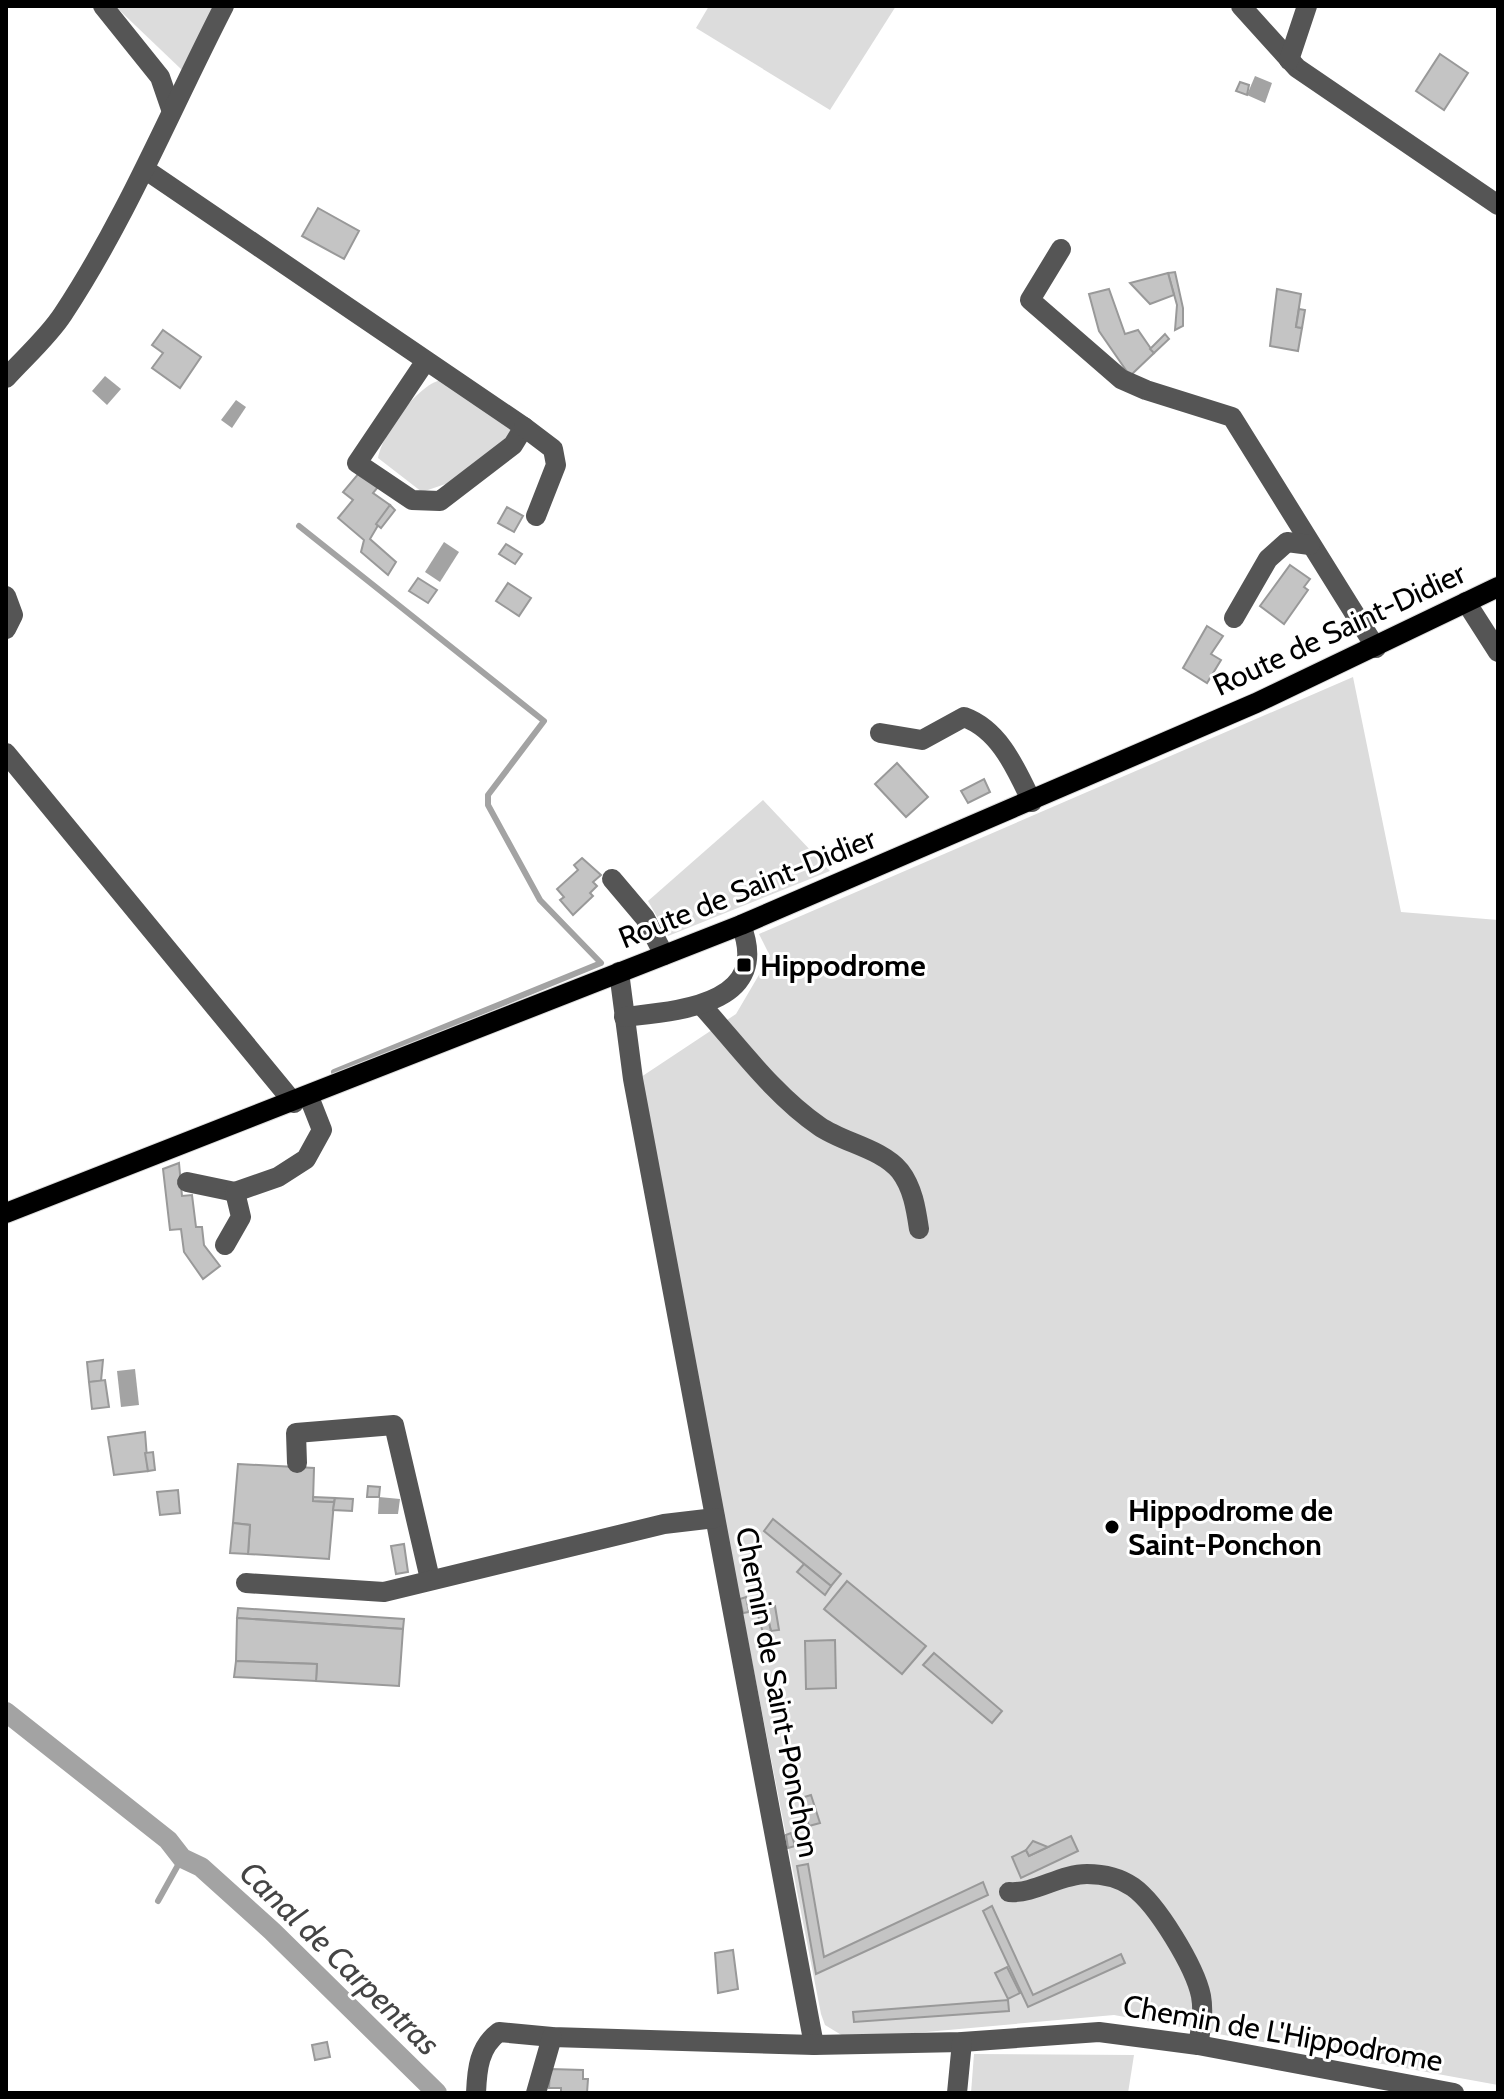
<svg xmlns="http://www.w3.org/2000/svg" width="1504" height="2099" font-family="Cabin,sans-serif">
<rect width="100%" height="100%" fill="#fff"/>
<g fill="#dcdcdc">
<polygon points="115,6 216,6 182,70"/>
<polygon points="709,6 896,6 830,110 696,28"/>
<path d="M441,380L511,426L513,432L466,477L422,492L378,458C382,434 417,385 441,380Z"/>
<polygon points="1353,677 1401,912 1498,920 1498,2085 1114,2015 848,2039 825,2025 821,2014 638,1079 736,1014 770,956 759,934"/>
<polygon points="763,800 830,871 668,936 648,901"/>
<polygon points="974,2054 1134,2055 1128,2093 971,2093"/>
</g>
<g fill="#a3a3a3">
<polygon points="1255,76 1272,83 1265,103 1247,95"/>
<polygon points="105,376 121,389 107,405 92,391"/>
<polygon points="236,400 246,407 232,428 221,420"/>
<polygon points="444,542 459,552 440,582 425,572"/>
<polygon points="135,1369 139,1405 121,1407 117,1371"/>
<polygon points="379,1497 400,1499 398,1514 378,1514"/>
</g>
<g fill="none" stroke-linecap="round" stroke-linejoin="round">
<g stroke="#a3a3a3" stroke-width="6">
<polyline points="299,526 544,721 488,795 488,805 540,900 601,963 334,1072"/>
<polyline points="158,1901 182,1858"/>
</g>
<polyline stroke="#a3a3a3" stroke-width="20" points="6,1712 168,1840 182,1858 201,1867 272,1931 437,2093"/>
</g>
<g fill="#c4c4c4" stroke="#999" stroke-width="2">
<polygon points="1440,54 1468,73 1444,110 1416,91"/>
<polygon points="1240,82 1249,85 1247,95 1236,91"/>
<polygon points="318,208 359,231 344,259 302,236"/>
<polygon points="1175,272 1183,308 1183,326 1175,330 1177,305 1168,273"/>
<polygon points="1168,273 1174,295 1150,304 1130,283"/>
<polygon points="1109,289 1125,334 1138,330 1154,353 1130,376 1099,331 1089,294"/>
<polygon points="1277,289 1301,294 1296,327 1302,328 1298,351 1270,346"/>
<polygon points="1299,309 1305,310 1302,328 1296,327"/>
<polygon points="163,330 201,357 180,388 152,368 163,353 152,345"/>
<polygon points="1165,334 1169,339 1154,353 1150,349"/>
<polygon points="359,473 378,487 373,493 390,505 370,539 396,562 388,575 361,552 364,540 338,518 353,500 343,492"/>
<polygon points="390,505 395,510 381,528 376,524"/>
<polygon points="507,507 523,516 514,532 498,523"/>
<polygon points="506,544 522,554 515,564 499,554"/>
<polygon points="1290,565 1310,579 1304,587 1308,590 1284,624 1260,606"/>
<polygon points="418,578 437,590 428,603 409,591"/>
<polygon points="508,583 531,598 519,616 496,601"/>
<polygon points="1207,626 1223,636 1211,654 1221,660 1207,683 1183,668"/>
<polygon points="897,763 928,797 906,817 875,784"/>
<polygon points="984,779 990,792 968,803 961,791"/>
<polygon points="582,858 601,875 593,882 597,886 590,893 593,896 573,915 560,900 564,897 557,889 578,870 574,865"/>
<polygon points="179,1163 182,1196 192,1195 196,1227 202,1227 204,1245 220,1266 203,1279 184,1252 181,1229 170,1230 163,1169"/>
<polygon points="103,1360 101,1381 89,1382 87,1362"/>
<polygon points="105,1380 109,1407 92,1409 89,1382"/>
<polygon points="145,1432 148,1471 114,1475 108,1437"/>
<polygon points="153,1452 155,1470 148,1471 145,1453"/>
<polygon points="238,1464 314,1468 313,1501 334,1502 329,1559 248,1554 250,1525 233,1523"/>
<polygon points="368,1486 380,1487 379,1497 367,1497"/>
<polygon points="178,1490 180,1513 160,1515 157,1492"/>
<polygon points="313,1497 335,1498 334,1502 313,1501"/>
<polygon points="335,1498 353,1499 352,1511 333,1510"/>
<polygon points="773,1519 841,1574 831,1586 764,1531"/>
<polygon points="233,1523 250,1525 248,1554 230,1553"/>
<polygon points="404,1544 408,1572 396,1574 391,1546"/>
<polygon points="804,1564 831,1586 825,1595 797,1572"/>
<polygon points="847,1581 926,1646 902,1674 824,1609"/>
<polygon points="746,1597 749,1612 743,1613 740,1599"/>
<polygon points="775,1606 779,1630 771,1631 765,1607"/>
<polygon points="765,1607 771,1631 763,1633 756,1608"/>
<polygon points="238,1608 404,1619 403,1629 237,1618"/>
<polygon points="237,1618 403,1629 399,1686 316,1681 317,1664 236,1661"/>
<polygon points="835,1640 836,1688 806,1689 805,1641"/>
<polygon points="934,1653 1002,1711 992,1723 923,1665"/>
<polygon points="236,1661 317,1664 316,1681 234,1677"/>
<polygon points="811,1795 820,1823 809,1826 801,1798"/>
<polygon points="791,1833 795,1846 788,1848 786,1835"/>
<polygon points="1071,1836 1078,1851 1021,1878 1012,1857 1026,1850 1029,1856"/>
<polygon points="1033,1841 1048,1847 1029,1856 1026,1850"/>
<polygon points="808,1864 824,1957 983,1882 988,1895 816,1974 797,1866"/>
<polygon points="992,1906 1033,1995 1121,1954 1125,1963 1028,2007 983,1911"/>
<polygon points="733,1950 738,1989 718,1993 715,1953"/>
<polygon points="1007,1967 1020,1993 1008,1999 995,1973"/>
<polygon points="1008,2000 1009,2011 854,2022 853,2012"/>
<polygon points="327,2042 330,2057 315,2060 312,2045"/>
<polygon points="550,2069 583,2070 583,2079 588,2079 587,2093 561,2093 561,2088 549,2088"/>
</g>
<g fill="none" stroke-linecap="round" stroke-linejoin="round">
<defs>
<polyline id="major" points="6,1213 741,925 1256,703 1498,587"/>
</defs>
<use href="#major" stroke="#dbdbdb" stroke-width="22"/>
<g stroke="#555" stroke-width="20">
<polyline points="103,6 160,77 171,109"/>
<polyline points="1241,6 1297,68 1498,205"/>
<polyline points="1289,60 1307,6"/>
<polyline points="146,170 524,427 513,445 440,501 412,500 357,463 425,362"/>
<polyline points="1061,249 1030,300 1121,379 1146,390 1232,417 1376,648"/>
<path d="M6,378C25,357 48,337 63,314C127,217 171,109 224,6"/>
<polyline points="524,427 553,449 556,465 536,516"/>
<polyline points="6,596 13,615 6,629"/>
<polyline points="1466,602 1498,652"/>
<polyline points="1234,618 1268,559 1287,542 1310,545"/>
<path d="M880,733L922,740L964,717C1000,730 1016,769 1032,802"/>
<polyline points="6,753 294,1103"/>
<polyline points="612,879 645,918 664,955"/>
<polyline points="619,972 633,1079 814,2045"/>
<path d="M703,1007C739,1047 774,1095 819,1126C843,1143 881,1148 900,1171C913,1188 916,1209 919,1229"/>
<path d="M624,1017C675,1011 773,1006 741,925"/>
<polyline points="187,1182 235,1192"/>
<polyline points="225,1245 241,1217 235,1192 278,1177 306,1159 322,1130 309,1097"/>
<polyline points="297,1463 296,1433 394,1425 430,1579"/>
<polyline points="246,1583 384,1592 664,1524 715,1518"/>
<path d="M1009,1892C1035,1894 1060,1874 1087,1874C1103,1874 1120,1878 1133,1887C1157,1904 1195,1967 1201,1996C1204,2013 1201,2028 1198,2045"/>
<path d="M476,2093C477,2069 479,2047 499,2032L552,2037L814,2045L962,2042L1099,2032L1198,2045L1454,2093"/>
<polyline points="536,2093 552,2037"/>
<polyline points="957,2093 962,2042"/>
</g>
<use href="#major" stroke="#000" stroke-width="20"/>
</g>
<g fill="#000" stroke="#fff" stroke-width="3">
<rect x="736" y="957" width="16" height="16" rx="4"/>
<circle cx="1112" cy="1527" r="8"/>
</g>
<g text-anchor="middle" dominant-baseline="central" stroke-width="6" stroke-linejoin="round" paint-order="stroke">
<g font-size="30" fill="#000" stroke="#fff">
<text transform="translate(1339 629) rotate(-25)">Route de Saint-Didier</text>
<text transform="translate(747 888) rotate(-22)">Route de Saint-Didier</text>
<text transform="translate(778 1692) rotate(79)">Chemin de Saint-Ponchon</text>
<text transform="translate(1283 2033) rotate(10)">Chemin de L'Hippodrome</text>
</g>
<g font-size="30" font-weight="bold" fill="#000" stroke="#fff" text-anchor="start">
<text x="760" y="965">Hippodrome</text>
<text x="1128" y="1510">Hippodrome de<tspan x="1128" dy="34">Saint-Ponchon</tspan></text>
</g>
<g font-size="32" font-style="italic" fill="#444" stroke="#fff">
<text transform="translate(340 1958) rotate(44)">Canal de Carpentras</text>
</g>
</g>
<rect width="1504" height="2099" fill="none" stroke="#000000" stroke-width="16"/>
</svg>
